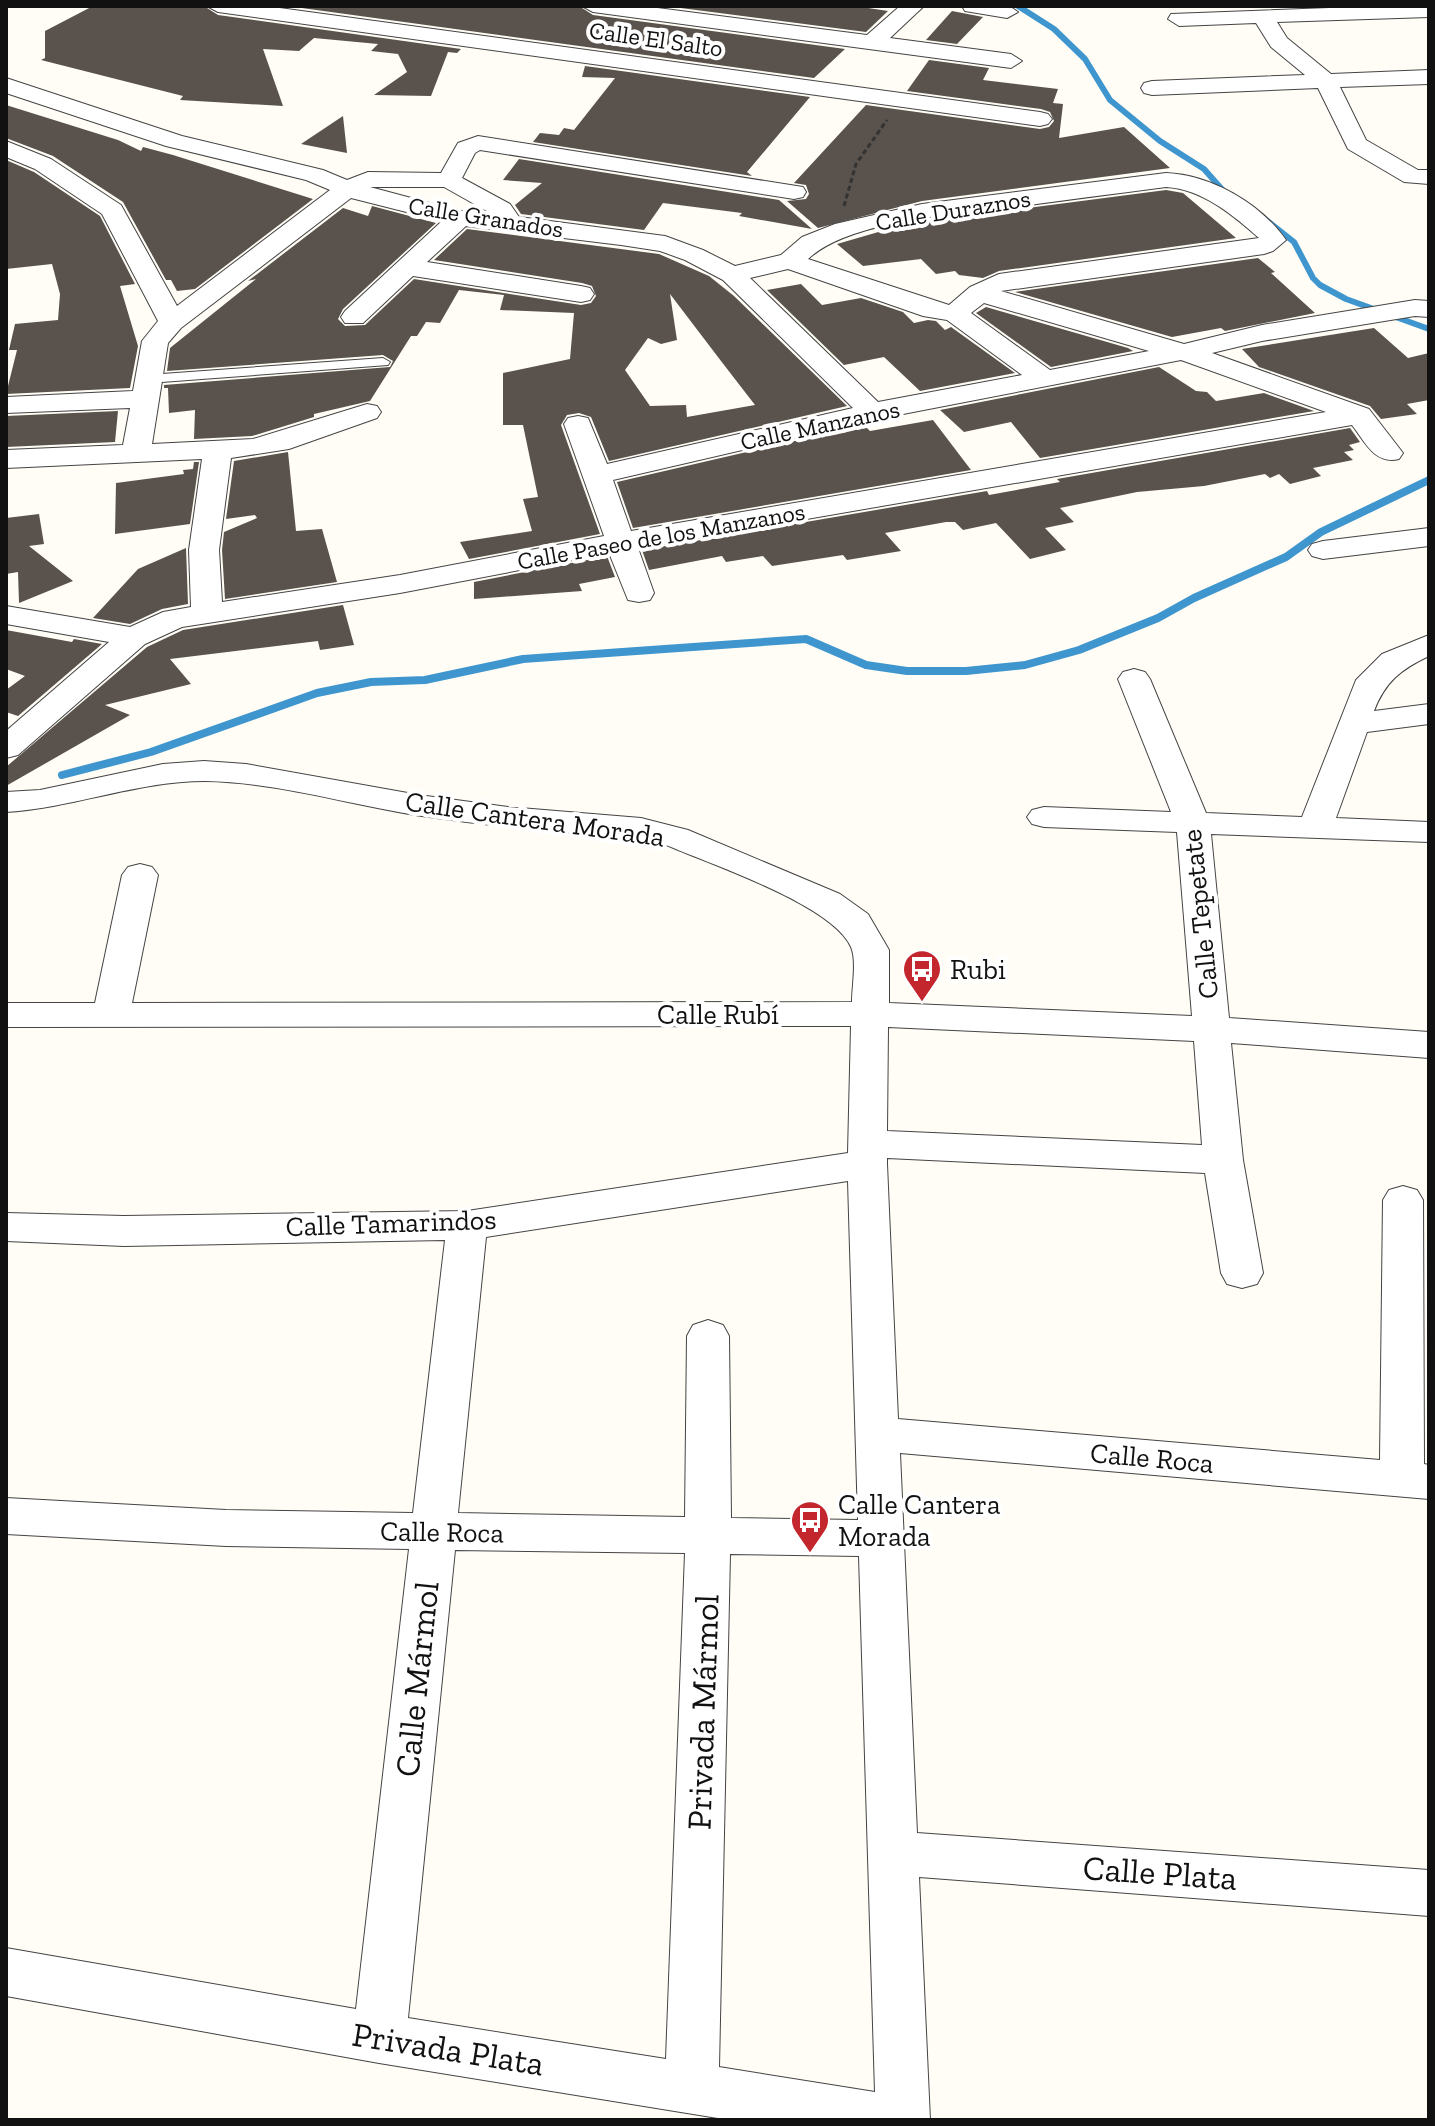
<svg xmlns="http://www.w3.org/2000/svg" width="1435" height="2126" font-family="'Zilla Slab',serif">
<rect width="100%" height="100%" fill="#fffdf5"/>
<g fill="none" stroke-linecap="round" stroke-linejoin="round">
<g stroke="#3f96cf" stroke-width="6">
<polyline points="1018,6 1054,29 1085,59 1110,100 1160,141 1204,169 1227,195"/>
<polyline points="1261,216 1294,242 1313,278 1320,285 1346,299 1429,329"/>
</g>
<polyline stroke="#3f96cf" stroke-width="8" points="62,775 151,752 317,693 371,682 425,680 523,659 806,639 866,665 907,671 966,671 1025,665 1079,650 1158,618 1194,598 1286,557 1321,532 1429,480"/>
</g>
<g fill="#5a524d" fill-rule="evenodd">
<polygon points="93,6 204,6 218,15 461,49 457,53 448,52 431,96 374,95 407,72 398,54 371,51 378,44 314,38 299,51 263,49 283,106 180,100 183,96 41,60 45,58 45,31"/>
<polygon points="287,6 579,6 593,15 845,49 814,78"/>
<polygon points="665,6 855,6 888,11 866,32"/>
<polygon points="952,11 983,17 957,44 926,40"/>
<polygon points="929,60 989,68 983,80 1058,89 1053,103 1063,104 1059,138 1124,127 1170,168 922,201 818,228 787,201 806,199 809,194 806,185 794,183 866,105 1040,129 1049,127 1054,121 1050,112 1041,109 907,91"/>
<polygon points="585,66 810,97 747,172 752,176 533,142 540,133 559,135 564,128 574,130 615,78 582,77"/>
<polygon points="6,105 118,140 141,151 143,147 173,155 313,199 195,289 177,291 171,280 166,280 123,202 53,156 6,138"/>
<polygon points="343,116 347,153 301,144"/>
<polygon points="519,159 779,200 812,229 739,216 742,213 663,203 644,230 521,214 515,205 542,183 503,180"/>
<polygon points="6,160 34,172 100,216 135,284 120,286 138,346 130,388 6,394 17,350 9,350 15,324 58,320 60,294 52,264 6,269"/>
<polygon points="1166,190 1183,193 1236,238 999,271 983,278 959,275 955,271 936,274 921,259 863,266 837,244 906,224"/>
<path d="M372,206L436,223L343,309L338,319L345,326L365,325L414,279L581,305L591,303L596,296L592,286L582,283L434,260L467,229L659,254L709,276L734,296L847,406L609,461L591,417L579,413L567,415L561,425L600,534L469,559L460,542L532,531L523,499L538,497L523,425H503V373L570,359L574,313L500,310L504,295L459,290L440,323L426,322L417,336H411L370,401L314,414V417L252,436L194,439L195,410L169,413L168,388H164V385L390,367L393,361L383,355L167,371L170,348L256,279L248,281L343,208L368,216ZM670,294L721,361L755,405L687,417L686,405L650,406L625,370L648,338L661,344L677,340Z"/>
<polygon points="1258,258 1275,272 1271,273 1315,313 1225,331 1221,328 1172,337 1015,292"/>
<polygon points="801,284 822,305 861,298 903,312 914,323 928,320 936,321 945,330 951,327 1015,373 920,391 884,357 844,365 767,290"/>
<polygon points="986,307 1128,348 1133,351 1051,367 976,313"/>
<polygon points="1374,328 1408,358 1429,353 1429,400 1407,404 1417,414 1381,419 1370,406 1259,367 1242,349"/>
<polygon points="1159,367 1196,391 1207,392 1216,401 1264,393 1314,411 1040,458 1011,422 964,432 940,410"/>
<polygon points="118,411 115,442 6,447 6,416"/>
<polygon points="933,420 971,470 633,528 617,482 864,425 870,431"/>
<polygon points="1350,428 1360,442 1349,445 1354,450 1344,452 1353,460 1313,468 1321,476 1290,484 1279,474 1270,478 1265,474 1204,486 1137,492 1060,508 1074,522 1045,528 1066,550 1030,559 996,523 963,530 955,522 946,522 885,533 901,551 847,560 843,555 772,566 763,556 726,562 722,556 649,570 642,550 987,491 989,495 1060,482 1057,479"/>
<polygon points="288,452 296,531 322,529 337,582 225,599 222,550 224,532 257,518 255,515 226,519 234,461"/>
<polygon points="194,462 199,462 190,524 115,534 116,483 184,474 183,470 193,469"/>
<polygon points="39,514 44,544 29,546 73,581 19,603 18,572 6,574 6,518"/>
<polygon points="186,548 188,604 162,609 130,624 93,618 138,569"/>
<polygon points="607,556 615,577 579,584 582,591 474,599 474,582"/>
<polygon points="343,605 354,645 320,650 318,641 170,659 191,684 105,705 130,715 6,786 6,767 147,647 183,630"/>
<polygon points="6,630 72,642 74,639 102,644 18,716 6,712 6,690 25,676 6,669"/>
</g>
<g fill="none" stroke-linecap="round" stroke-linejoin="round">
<defs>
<polygon id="lane" points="383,358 390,362 388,365 148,383 141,379 148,375"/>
<g id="street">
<polygon points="207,6 265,6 1040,112 1048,114 1052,119 1048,124 1040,126 218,12"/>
<polygon points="582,6 642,6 867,35 900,6 924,6 890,38 1011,54 1022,61 1011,68 593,12"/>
<polygon points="962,6 1009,6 1018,12 1007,18 965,11"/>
<polygon points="1382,6 1429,6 1429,17 1277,22 1287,38 1331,74 1429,70 1429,84 1340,87 1366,140 1418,170 1429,170 1429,184 1404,182 1348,149 1318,88 1152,95 1144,93 1141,88 1144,83 1152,81 1305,75 1271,47 1256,23 1179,26 1168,19 1171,14"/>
<path d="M6,78L182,136L323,170L347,180L368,172L441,173L458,143L478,136L803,187L806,192L803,197L794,199L480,150L475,153L462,178L510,204L519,217L665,236L703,250L735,266L781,255L802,237L835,224L922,204L1166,173C1211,175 1260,203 1286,240L1273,251L1264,254L1001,291L1184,344L1262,325L1415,300L1429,301V317L1415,316L1262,341L1212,353L1369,409L1403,453L1399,459C1375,465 1365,442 1352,425L638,548L654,593L650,600L639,602L628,600L609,553L400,593L182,627L145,644L18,755L6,758V731L109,642L6,624V606L130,627L163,612L191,607L189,550L202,459L6,468V450L123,445L130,408L6,413V397L133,391L142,341L158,321L102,214L35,169L6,157V141L51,159L121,205L177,306L330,190L306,180L166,146L6,93ZM370,187H444L492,214L460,211ZM1166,187C1202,189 1233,215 1259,238L999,274L970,287L949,305L808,259C850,220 957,214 1014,207C1064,200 1115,194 1166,187ZM351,198L442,221L345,311L341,317L345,323H363L413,276L581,302L590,300L594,294L590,288L581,286L427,262L466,226L621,245L660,251L685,260L723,280L853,408L607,464L588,418L578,416L568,418L564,424L604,536L400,575L222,602L219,550L231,458L289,449L377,418L381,412L377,406L367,404L253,439L152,444L168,343L181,328ZM788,269L923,316L947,320L1022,375L878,402L750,278ZM984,303L1149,351L1050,370L971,313ZM1181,360L1326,412L631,531L613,480L872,420Z"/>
<polygon points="1429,528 1429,546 1323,559 1312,556 1308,550 1312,544 1323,541"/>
<path d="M1429,635V656C1401,669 1385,682 1374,711L1429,704V724L1367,732L1336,818L1429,822V842L1211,834L1229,1018L1429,1032V1058L1231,1043L1243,1160L1263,1273L1257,1284L1242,1288L1227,1284L1221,1273L1205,1173L887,1158V1164L898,1419L1380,1460L1383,1200L1389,1190L1403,1186L1417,1190L1423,1200L1424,1464L1429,1465V1499L900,1453L917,1833L1429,1870V1916L919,1877L930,2120H730L379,2063L6,1996V1948L356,2009L409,1549L226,1546L6,1534V1498L226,1510L413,1513L445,1240L124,1246L6,1241V1213L124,1216L467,1211L848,1153L851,1026L6,1027V1003H95L122,875L128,867L140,864L152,867L158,875L132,1003L852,1002C852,986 857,961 851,947C832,904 709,864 664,844C626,835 587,834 549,831C506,827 464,822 422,816C350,805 277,782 205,781C137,781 73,808 6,812V792L40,790L163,764L204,761L246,764L419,795L508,807L641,818L688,830L840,894L868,914L889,950V1003L1192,1016L1177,832L1044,827L1032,824L1027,817L1032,810L1044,807L1171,812L1118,679L1123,672L1134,669L1145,672L1150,679L1206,813L1302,817L1356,680L1382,654ZM888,1027L1194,1041L1202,1145L887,1131ZM848,1181L858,1520L731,1518L729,1336L723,1325L708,1320L693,1325L687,1336L685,1517L458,1513L486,1237ZM455,1550L685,1553L666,2059L408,2018ZM730,1554L859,1556L875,2092L719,2067Z"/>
</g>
</defs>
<use href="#lane" stroke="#444" stroke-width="2"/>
<use href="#street" stroke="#444" stroke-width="2"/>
<polyline stroke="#333" stroke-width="3" stroke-dasharray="5 3" stroke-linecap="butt" points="844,206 856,164 887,120"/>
<use href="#lane" fill="#fff" fill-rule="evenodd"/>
<use href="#street" fill="#fff" fill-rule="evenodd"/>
</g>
<defs>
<symbol id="bus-pin" viewBox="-11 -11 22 30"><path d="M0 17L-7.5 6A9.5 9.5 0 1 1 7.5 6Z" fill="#c4262e" stroke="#fff"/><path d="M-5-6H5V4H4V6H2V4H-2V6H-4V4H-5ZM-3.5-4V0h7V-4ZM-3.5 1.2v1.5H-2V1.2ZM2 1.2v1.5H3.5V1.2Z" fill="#fff"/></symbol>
</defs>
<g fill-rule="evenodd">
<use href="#bus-pin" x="900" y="947" width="44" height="60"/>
<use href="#bus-pin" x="788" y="1498" width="44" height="60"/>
</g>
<g text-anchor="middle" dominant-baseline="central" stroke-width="8" stroke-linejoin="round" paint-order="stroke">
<g font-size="24" fill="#111" stroke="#fff">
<text transform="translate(656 39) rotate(8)">Calle El Salto</text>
<text transform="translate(953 210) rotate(-9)">Calle Duraznos</text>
<text transform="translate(486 217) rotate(9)">Calle Granados</text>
<text transform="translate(820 425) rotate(-12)">Calle Manzanos</text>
<text transform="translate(661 536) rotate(-10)">Calle Paseo de los Manzanos</text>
</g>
<g font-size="28" fill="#111" stroke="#fff">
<text transform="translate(535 819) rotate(8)">Calle Cantera Morada</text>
<text transform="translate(1200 914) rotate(-96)">Calle Tepetate</text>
<text x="718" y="1014">Calle Rubí</text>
<text transform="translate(391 1223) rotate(-2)">Calle Tamarindos</text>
<text transform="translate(1152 1458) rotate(5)">Calle Roca</text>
<text transform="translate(442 1532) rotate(1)">Calle Roca</text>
</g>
<g font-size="28" fill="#111" stroke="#fff" text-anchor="start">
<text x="950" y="969">Rubi</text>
<text x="838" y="1504">Calle Cantera<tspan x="838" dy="32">Morada</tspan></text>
</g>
<g font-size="34" fill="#111" stroke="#fff">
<text transform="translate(417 1679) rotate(-84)">Calle Mármol</text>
<text transform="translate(703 1712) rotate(-88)">Privada Mármol</text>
<text transform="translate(1160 1873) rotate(4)">Calle Plata</text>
<text transform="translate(448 2049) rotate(9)">Privada Plata</text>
</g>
</g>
<rect width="1435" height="2126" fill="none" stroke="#111111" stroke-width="16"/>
</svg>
